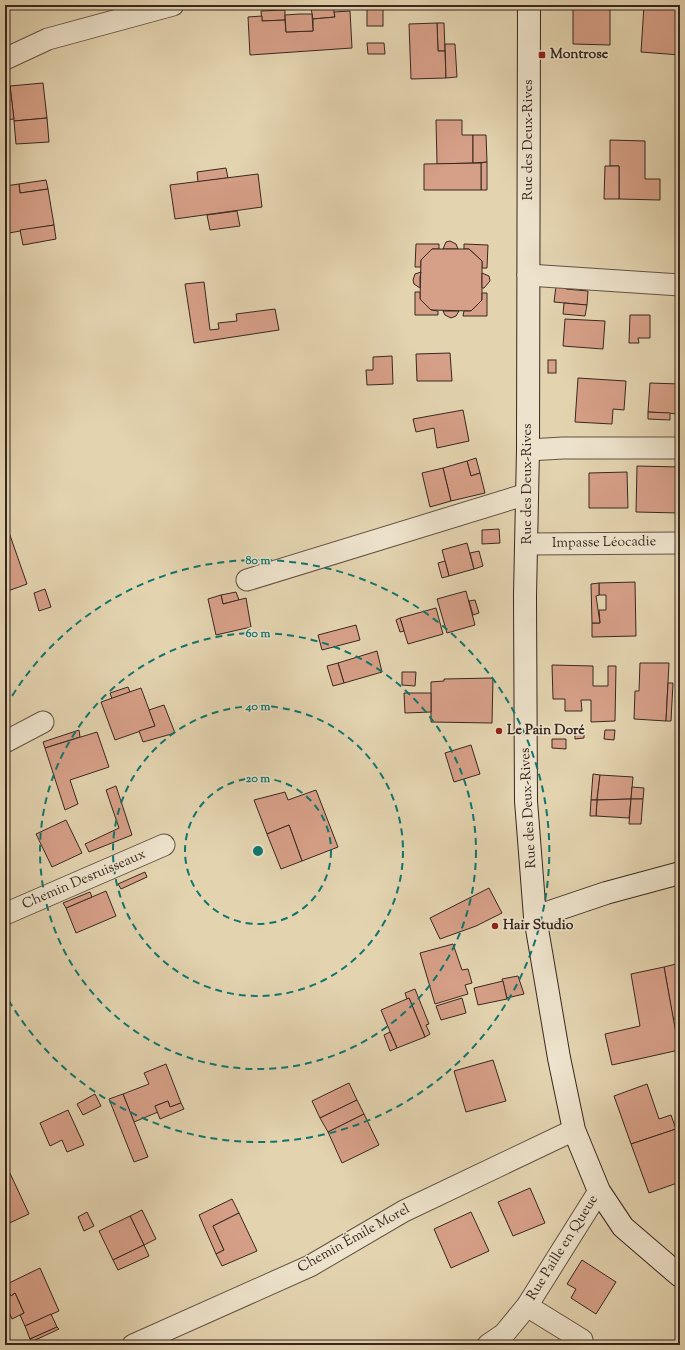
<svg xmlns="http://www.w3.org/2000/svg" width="685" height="1350" font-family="'Sorts Mill Goudy',serif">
<rect width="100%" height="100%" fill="#e3d3af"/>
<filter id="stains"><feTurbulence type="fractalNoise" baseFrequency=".005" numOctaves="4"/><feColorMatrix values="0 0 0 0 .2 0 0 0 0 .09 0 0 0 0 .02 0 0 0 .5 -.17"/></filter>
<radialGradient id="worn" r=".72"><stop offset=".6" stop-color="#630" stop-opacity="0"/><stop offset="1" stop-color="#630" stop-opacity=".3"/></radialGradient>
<g fill="#d69f87" stroke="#382820">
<rect x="367" y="5" width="16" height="21"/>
<polygon points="573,5 610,5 610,45 573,44"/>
<polygon points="644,5 677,5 676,28 680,28 680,55 641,52"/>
<polygon points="333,6 335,17 313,19 311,8"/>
<polygon points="285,10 285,20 262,21 261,11"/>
<polygon points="350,11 352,48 250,55 248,17 262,16 262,21 285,20 286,32 313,31 313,19 335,17 334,12"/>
<polygon points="299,14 312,14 313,31 286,32 285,15"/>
<polygon points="437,23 444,23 445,51 438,51"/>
<polygon points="437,23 438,51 445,51 446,78 411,79 409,24"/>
<polygon points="367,43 384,43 385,54 368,54"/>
<polygon points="445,44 455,44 457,77 446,78"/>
<polygon points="43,83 47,118 14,121 10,86"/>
<polygon points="5,86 10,86 14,119 5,120"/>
<polygon points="47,118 49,142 16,144 14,121"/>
<polygon points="436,120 462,120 462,135 473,135 473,163 437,164"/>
<polygon points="473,135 486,135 487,162 473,163"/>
<polygon points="610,140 645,141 645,179 660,179 660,200 619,199 619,166 610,166"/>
<polygon points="487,162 487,190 481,190 481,163"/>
<polygon points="481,163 481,190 424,190 424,164"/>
<polygon points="605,166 619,166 619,199 604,199"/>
<polygon points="226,168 228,178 198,182 197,172"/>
<polygon points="258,174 262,207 175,219 170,185"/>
<polygon points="46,180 48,189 20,193 19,184"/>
<polygon points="19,184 20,193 48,189 54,225 9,233 5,210 5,186"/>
<polygon points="237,211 240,226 210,230 207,215"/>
<polygon points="54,225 56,239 23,245 20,230"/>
<polygon points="450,241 456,244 458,249 443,249 446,242"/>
<polygon points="416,244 439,244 439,249 432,249 421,260 421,267 415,267"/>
<polygon points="464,244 488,245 487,268 482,268 482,261 469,249 464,249"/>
<polygon points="432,249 469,249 482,261 482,300 471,311 431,310 420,299 421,260"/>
<polygon points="421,272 420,277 420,288 414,284 413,280 415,274"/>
<polygon points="482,273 489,276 490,281 484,288 482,288"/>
<polygon points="204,282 210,330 219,329 218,323 237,321 236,314 275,309 279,330 194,343 185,284"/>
<polygon points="556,286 566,287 566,289 588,291 587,305 554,302"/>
<polygon points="415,292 420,292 420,299 431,310 438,311 438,315 415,315"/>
<polygon points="482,293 487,293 487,316 463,316 464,311 471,311 482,300"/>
<polygon points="564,303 587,305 585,316 563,314"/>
<polygon points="443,311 459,311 456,316 451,318 445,315"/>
<polygon points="630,315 650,315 650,338 638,338 639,343 629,343"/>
<polygon points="565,319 605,321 603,349 563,346"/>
<polygon points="450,353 452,381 417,381 416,354"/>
<polygon points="392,356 393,384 367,385 366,370 373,370 373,357"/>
<rect x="548" y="360" width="8" height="13"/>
<polygon points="578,378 626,381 624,410 613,409 612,424 575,422"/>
<polygon points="650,383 680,384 680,414 648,412"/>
<polygon points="463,410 469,441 437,448 434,428 416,432 413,419"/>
<polygon points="648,412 670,413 670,420 648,419"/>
<polygon points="476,458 480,473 471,476 467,461"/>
<polygon points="467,461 471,476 480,473 485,493 451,501 443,468"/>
<polygon points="637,466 680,467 680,513 636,512"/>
<polygon points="443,468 451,501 430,507 422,473"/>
<polygon points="627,472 628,508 589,508 589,473"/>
<polygon points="5,521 27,584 5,592"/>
<polygon points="499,529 500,543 482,544 482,530"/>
<polygon points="467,543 474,569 449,576 442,550"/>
<polygon points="479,551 483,566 474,569 470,553"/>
<polygon points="445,561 449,576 442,578 438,563"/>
<polygon points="635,582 636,636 592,637 592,623 600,623 599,610 606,610 606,595 599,595 599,583"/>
<polygon points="599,583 599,595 596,596 600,623 592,623 591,584"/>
<polygon points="45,589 51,607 39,611 34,593"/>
<polygon points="466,591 475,625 447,633 437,599"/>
<polygon points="236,592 239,600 223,604 221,595"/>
<polygon points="221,595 223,604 246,598 251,627 216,635 208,599"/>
<polygon points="475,600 479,613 473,615 469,601"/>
<polygon points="436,608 443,634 408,644 400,618"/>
<polygon points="400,618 404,631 400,632 396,620"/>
<polygon points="676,623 680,623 680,632 676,631"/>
<polygon points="356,625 360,640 322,650 318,635"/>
<polygon points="377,651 382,672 344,683 338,663"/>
<polygon points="338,663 344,683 333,686 327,666"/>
<polygon points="640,663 669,663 666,721 634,719 635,691 639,691"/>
<polygon points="552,665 593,666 593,686 608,686 608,666 616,666 615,721 591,722 591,700 581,700 582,711 565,711 565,699 553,699"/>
<polygon points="402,672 416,672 415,686 402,685"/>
<polygon points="493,678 492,723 431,722 431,682 444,681 444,679"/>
<polygon points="668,683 673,683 671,721 666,721"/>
<polygon points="128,687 130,692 112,699 110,693"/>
<polygon points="141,688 155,726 115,740 101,702"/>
<polygon points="404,693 431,693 431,712 405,713"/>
<polygon points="164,705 175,733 143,742 139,731 155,726 149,710"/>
<polygon points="79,730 80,737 45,748 43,742"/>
<polygon points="575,730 584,730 584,738 575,739"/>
<polygon points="605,730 615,730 614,740 604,739"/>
<polygon points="97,732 109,767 70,780 78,804 65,810 45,748"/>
<polygon points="552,739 566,739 566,749 552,748"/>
<polygon points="471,745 480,774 454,782 445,753"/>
<polygon points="593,774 600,775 597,800 591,800"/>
<polygon points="600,775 633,777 631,799 597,800"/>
<polygon points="116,786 132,835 89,852 85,844 119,828 106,790"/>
<polygon points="632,787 644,788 643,799 631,799"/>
<polygon points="316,790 338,847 302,861 289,825 267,834 254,800 285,792 288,800"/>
<polygon points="631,799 629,818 596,816 597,800"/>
<polygon points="631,799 643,799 641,824 629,824"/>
<polygon points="591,800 597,800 596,816 590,816"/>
<polygon points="66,820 82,853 52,867 36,834"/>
<polygon points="289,825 302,861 281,869 267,834"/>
<polygon points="145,872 147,877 121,889 118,884"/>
<polygon points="489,888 502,913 476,926 440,939 430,918"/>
<polygon points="106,891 116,916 76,933 66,908"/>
<polygon points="90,892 92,897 66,908 63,903"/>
<polygon points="453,944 462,970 468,969 472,983 465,985 468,994 435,1004 420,953"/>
<polygon points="676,964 680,981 680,1018 673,1019 664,967"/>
<polygon points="664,967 679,1050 612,1065 605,1034 640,1026 631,974"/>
<polygon points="518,976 524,994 507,998 502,979"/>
<polygon points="503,981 507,999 478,1005 474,988"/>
<polygon points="415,989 429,1024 426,1025 430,1034 425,1037 409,998 407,999 405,993"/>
<polygon points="409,998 425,1037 397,1048 381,1010"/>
<polygon points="462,998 466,1013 441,1020 436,1006"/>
<polygon points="390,1032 397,1048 390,1051 384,1035"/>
<polygon points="493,1060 506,1101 466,1112 454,1071"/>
<polygon points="166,1064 181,1103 170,1107 168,1101 155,1106 158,1112 134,1122 123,1094 149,1084 144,1073"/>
<polygon points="349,1083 357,1100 320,1118 312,1101"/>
<polygon points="647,1084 659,1119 671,1115 676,1129 631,1144 614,1096"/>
<polygon points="95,1094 101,1106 83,1115 77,1104"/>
<polygon points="123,1094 148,1157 134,1162 109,1099"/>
<polygon points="357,1100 364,1114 328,1132 320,1118"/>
<polygon points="168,1101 170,1107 181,1103 184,1109 160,1119 155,1106"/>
<polygon points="68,1110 84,1145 67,1152 62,1140 50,1146 40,1123"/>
<polygon points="364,1114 379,1145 342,1163 328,1132"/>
<polygon points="676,1129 680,1141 680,1182 649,1193 631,1144"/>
<polygon points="8,1169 29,1214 5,1225 5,1170"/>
<polygon points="530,1188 545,1223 513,1236 498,1202"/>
<polygon points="232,1199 239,1213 213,1226 224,1250 216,1254 199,1215"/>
<polygon points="142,1210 156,1239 144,1245 130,1216"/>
<polygon points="87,1212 94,1226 84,1231 78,1217"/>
<polygon points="471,1212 489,1251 451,1268 434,1229"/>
<polygon points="239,1213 257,1251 222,1266 216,1254 224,1250 213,1226"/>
<polygon points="130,1216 144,1245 113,1260 99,1231"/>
<polygon points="144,1245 149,1256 118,1270 113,1260"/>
<polygon points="582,1260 616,1282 596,1314 571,1298 576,1289 567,1284"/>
<polygon points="40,1268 59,1311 25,1326 20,1315 24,1313 15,1293 11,1296 5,1285"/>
<polygon points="5,1286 11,1296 15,1293 24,1313 12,1319 5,1303"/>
<polygon points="51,1314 57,1327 30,1339 25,1326"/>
<polygon points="57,1327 59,1329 31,1342 30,1339"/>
</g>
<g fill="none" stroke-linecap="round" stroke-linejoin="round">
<defs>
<g id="street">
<polyline points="5,59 48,39 173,5"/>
<polyline points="528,275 680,285"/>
<polyline points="528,450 563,448 680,448"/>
<polyline points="527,544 680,543"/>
<polyline points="247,580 527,494"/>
<polyline points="5,742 43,722"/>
<polyline points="5,914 164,845"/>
<polyline points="527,1306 582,1340"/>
<polyline points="133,1345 310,1266 404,1211 574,1130"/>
<polyline points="488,1345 504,1334 527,1306 599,1191"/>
</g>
<g id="secondary">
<polyline points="529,5 528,450 525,596 526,801 535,917 559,1058 574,1130 599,1191 623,1227 680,1276"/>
<polyline points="535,917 606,893 680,873"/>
</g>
</defs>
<use href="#street" stroke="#635344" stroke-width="23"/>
<use href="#secondary" stroke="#382820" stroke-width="24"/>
<use href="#street" stroke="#ede2cb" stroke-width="21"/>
<use href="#secondary" stroke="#ede2cb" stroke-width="22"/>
</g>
<g fill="none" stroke="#0f766e" stroke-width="2" stroke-dasharray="7 5">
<circle cx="258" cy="851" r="73"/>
<circle cx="258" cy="851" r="145"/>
<circle cx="258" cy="851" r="218"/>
<path d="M6 706A291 291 0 1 1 6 996"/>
</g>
<g fill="#8f2418" stroke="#ede2cb" stroke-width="1.5">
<rect x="538" y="51" width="8" height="8" rx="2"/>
<circle cx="499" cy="731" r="4"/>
<circle cx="495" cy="926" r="4"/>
</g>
<g text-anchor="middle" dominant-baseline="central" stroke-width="3" stroke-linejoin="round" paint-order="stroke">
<g font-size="14" font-weight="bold" fill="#382820" stroke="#ede2cb" text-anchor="start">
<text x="550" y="55">Montrose</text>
<text x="507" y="731">Le Pain Doré</text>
<text x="503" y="926">Hair Studio</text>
</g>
<g font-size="14" fill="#382820" stroke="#ede2cb">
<text transform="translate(529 140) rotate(-90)">Rue des Deux-Rives</text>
<text transform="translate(528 484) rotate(-90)">Rue des Deux-Rives</text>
<text transform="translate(604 543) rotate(-1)">Impasse Léocadie</text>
<text transform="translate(529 808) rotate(-93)">Rue des Deux-Rives</text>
<text transform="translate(84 880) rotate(-23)">Chemin Desruisseaux</text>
<text transform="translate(354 1239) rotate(-29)">Chemin Émile Morel</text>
<text transform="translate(563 1248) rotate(-58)">Rue Paille en Queue</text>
</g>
</g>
<circle cx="258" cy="851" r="6" fill="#0f766e" stroke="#ede2cb" stroke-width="2"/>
<g font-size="12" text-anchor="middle" font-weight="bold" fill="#0f766e" stroke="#ede2cb" stroke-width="3" stroke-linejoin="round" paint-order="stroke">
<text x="258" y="564">80 m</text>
<text x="258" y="637">60 m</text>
<text x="258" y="710">40 m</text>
<text x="258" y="782">20 m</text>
</g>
<rect width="685" height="1350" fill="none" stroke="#e3d3af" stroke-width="20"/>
<rect x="6" y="6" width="673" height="1338" fill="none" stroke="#382820" stroke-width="2"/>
<rect x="10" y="10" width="665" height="1330" fill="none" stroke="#382820"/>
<rect width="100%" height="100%" filter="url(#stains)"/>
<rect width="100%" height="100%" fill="url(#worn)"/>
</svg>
